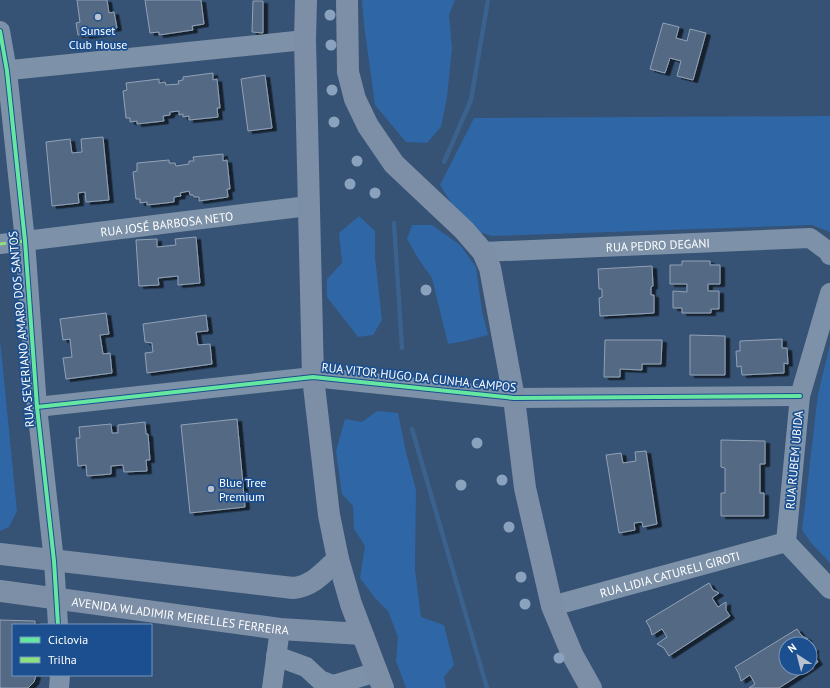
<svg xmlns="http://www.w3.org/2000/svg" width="830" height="688" font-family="'PT Sans',sans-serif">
<defs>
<filter id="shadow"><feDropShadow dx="4.5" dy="2.5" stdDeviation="0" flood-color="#0009"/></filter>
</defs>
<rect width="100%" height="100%" fill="#365274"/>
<g fill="#2f66a5">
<polygon points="362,0 455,0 449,15 452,49 447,97 441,127 427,143 406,142 375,105 364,25"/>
<polygon points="830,116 830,232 812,225 492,236 467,228 440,185 474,118"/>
<polygon points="359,216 375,231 375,257 382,320 373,335 358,337 327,297 327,279 342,263 339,233"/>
<polygon points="412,225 432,225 460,245 476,267 482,311 488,335 465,341 448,344 432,278 419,260 407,239"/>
<polygon points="0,339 17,511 9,527 0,531"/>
<polygon points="830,345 830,563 811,543 802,530 818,394"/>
<polygon points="377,411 398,413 406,452 416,490 415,569 421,617 444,625 454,665 444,677 446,688 406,688 396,661 398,637 388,611 375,598 360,578 365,546 354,529 353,506 342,494 336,451 345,419 362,422"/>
</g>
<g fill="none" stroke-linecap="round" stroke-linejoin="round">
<g stroke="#3b618d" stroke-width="4.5">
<polyline points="444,162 471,100 488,0"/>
<polyline points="394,223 402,348"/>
<polyline points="412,429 487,688"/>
</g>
</g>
<g fill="#526984" stroke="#92a2b6" filter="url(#shadow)">
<polygon points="77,0 107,0 109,13 114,12 117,28 110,29 111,32 85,36 85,34 78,35 76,23 80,22"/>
<polygon points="145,0 201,0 204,24 192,26 193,30 159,35 159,32 150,33"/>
<polygon points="253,1 263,1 263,33 252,32"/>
<polygon points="663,23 679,27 676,38 687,41 690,29 706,33 693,80 677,76 681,61 670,58 665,73 650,69"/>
<polygon points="213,73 213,80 217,79 220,108 217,108 218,117 189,120 189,116 183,117 183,114 179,115 179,111 170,112 170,115 163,116 164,121 137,124 137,121 130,122 130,118 126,118 123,91 127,90 126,83 159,79 159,83 165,82 166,85 179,84 178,81 183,80 183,77"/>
<polygon points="265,75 272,128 248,131 241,79"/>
<polygon points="103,137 109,200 86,202 85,192 78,193 79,203 52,206 46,142 70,139 72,153 82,152 81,139"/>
<polygon points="223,154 223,161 227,160 230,189 227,189 228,197 199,201 199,197 194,197 193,195 190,195 189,191 180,193 181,196 174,197 174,202 147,205 147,202 140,203 140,199 136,199 133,172 137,171 137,163 169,160 169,163 175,163 176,166 189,164 189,161 194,161 193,157"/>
<polygon points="196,237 200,283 178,285 178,276 158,278 159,285 139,286 136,240 157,239 157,247 176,245 175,239"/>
<polygon points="682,261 710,261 710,265 720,265 720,284 708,284 708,291 719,291 719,309 711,309 711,313 682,313 682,308 673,308 673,291 687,292 687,284 670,284 670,265 682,265"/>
<polygon points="652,266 653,286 651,287 651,295 654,295 654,313 600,316 599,298 602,297 602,289 599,289 598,269"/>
<polygon points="106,313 109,334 100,335 103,354 110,353 112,373 66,379 63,358 72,357 70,339 63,340 60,319"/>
<polygon points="206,315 208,331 196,332 198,345 210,344 212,364 147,373 145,353 153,352 152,343 145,342 143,324"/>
<polygon points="690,335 725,336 725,375 690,375"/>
<polygon points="782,339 782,348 787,348 788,364 784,363 784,373 742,375 741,366 737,367 736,351 740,351 740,341"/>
<polygon points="605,340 662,340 661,364 642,364 642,370 620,369 620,377 604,377"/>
<polygon points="237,419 245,507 190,513 181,425"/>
<polygon points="145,422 146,434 148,434 150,460 146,460 147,471 124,472 123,465 111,466 111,474 87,476 86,465 78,466 76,438 80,438 79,427 111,424 112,433 118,433 118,425"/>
<polygon points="721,440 765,441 765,464 760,464 760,493 764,493 764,516 721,516 721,493 725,493 725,468 721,467"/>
<polygon points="646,451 657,524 643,527 642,522 634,523 635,530 619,533 606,455 621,453 623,463 636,461 635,452"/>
<polygon points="709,583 713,590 719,593 712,598 718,607 726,602 726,610 730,616 669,656 664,648 657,644 667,637 662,629 652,635 650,628 646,621"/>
<polygon points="0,620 35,621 35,625 13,625 13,675 36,675 34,682 28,688 1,688 0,687"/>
<polygon points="797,629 802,636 808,639 801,644 786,644 786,668 810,668 779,688 749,688 755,684 750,675 741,681 739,674 735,667"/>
<polygon points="814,648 814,656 818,662 810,668 810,650"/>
</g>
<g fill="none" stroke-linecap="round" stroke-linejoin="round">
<g stroke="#7d92a8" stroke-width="20">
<polyline points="0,31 7,71 25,241 37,407 54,561 58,625"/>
<polyline points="0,71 305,40"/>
<path id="s1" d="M0,244L308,206"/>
<path id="s2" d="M483,252L810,238L829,252L830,255"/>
<polyline points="830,293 800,396 786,542 830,589"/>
<polyline points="37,407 313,377 514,398 800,396"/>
<path id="s3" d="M552,606L786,542"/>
<polyline points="276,656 306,667 320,680 333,685 377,672"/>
<polyline points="59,688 60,675"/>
<polyline points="272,688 280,629"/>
</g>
<g stroke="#7d8ea7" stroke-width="22">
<polyline points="306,0 305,40 313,377 329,515 338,559 351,604 383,688"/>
<polyline points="347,0 348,72 355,99 368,126 394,164 464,230 483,252 490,268 514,398 525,488 552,606 572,654 591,688"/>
<path d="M0,554L293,588C313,586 324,572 338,559"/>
<path id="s4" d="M0,591L280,629L362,634"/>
</g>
<polyline stroke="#8de07e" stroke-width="3" stroke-dasharray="6 3" stroke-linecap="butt" points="0,244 25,241"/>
<defs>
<g id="cycleway">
<polyline points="0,31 7,71 25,241 37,407 54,561 58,625"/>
<polyline points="37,407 313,377 514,398 800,396"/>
</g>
</defs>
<use href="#cycleway" stroke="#1b4f8f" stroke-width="6"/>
<use href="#cycleway" stroke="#66e7a1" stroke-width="4"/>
</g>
<g fill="#8aa2be">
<circle cx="330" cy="15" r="5.5"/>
<circle cx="331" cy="45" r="5.5"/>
<circle cx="332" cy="90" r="5.5"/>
<circle cx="334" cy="122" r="5.5"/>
<circle cx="357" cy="161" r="5.5"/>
<circle cx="350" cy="184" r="5.5"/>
<circle cx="375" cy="193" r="5.5"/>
<circle cx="426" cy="290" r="5.5"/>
<circle cx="477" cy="443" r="5.5"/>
<circle cx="502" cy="480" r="5.5"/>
<circle cx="461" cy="485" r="5.5"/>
<circle cx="509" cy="527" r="5.5"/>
<circle cx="521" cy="577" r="5.5"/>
<circle cx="525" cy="604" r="5.5"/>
<circle cx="559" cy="658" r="5.5"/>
</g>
<g fill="#b9c2ce" stroke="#1b4f8f" stroke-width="1.5">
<circle cx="98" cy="17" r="4"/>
<circle cx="211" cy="489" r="4"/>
</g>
<g text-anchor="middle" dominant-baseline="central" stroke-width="3.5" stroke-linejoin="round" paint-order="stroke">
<g font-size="12" fill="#fff" stroke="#1b4f8f">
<text x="98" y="30">Sunset<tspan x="98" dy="14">Club House</tspan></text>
<text x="219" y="482" text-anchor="start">Blue Tree<tspan x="219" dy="14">Premium</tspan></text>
</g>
<g font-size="12" fill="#fff" stroke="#1b4f8f">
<text stroke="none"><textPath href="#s1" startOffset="168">RUA JOSÉ BARBOSA NETO</textPath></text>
<text stroke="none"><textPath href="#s2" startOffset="175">RUA PEDRO DEGANI</textPath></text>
<text transform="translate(21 329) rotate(-95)">RUA SEVERIANO AMARO DOS SANTOS</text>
<text transform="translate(419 377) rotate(6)">RUA VITOR HUGO DA CUNHA CAMPOS</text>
<text transform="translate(794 460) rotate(-85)">RUA RUBEM UBIDA</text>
<text stroke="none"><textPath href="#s3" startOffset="122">RUA LIDIA CATURELI GIROTI</textPath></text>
<text stroke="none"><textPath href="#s4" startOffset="182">AVENIDA WLADIMIR MEIRELLES FERREIRA</textPath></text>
</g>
</g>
<rect x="12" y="624" width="140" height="52" fill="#1b4f8f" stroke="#7695bc"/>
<rect x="20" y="637" width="20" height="6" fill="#66e7a1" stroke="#7695bc"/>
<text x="48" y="644" font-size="12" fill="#ffffff">Ciclovia</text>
<rect x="20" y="657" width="20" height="6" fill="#8de07e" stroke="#7695bc"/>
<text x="48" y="664" font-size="12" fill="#ffffff">Trilha</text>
<g transform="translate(798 656) rotate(324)"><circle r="19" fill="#1b4f8f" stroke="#7695bc"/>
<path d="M0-3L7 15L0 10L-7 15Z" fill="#b9c2ce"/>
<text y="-6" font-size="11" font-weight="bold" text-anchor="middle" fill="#ffffff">N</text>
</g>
</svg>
